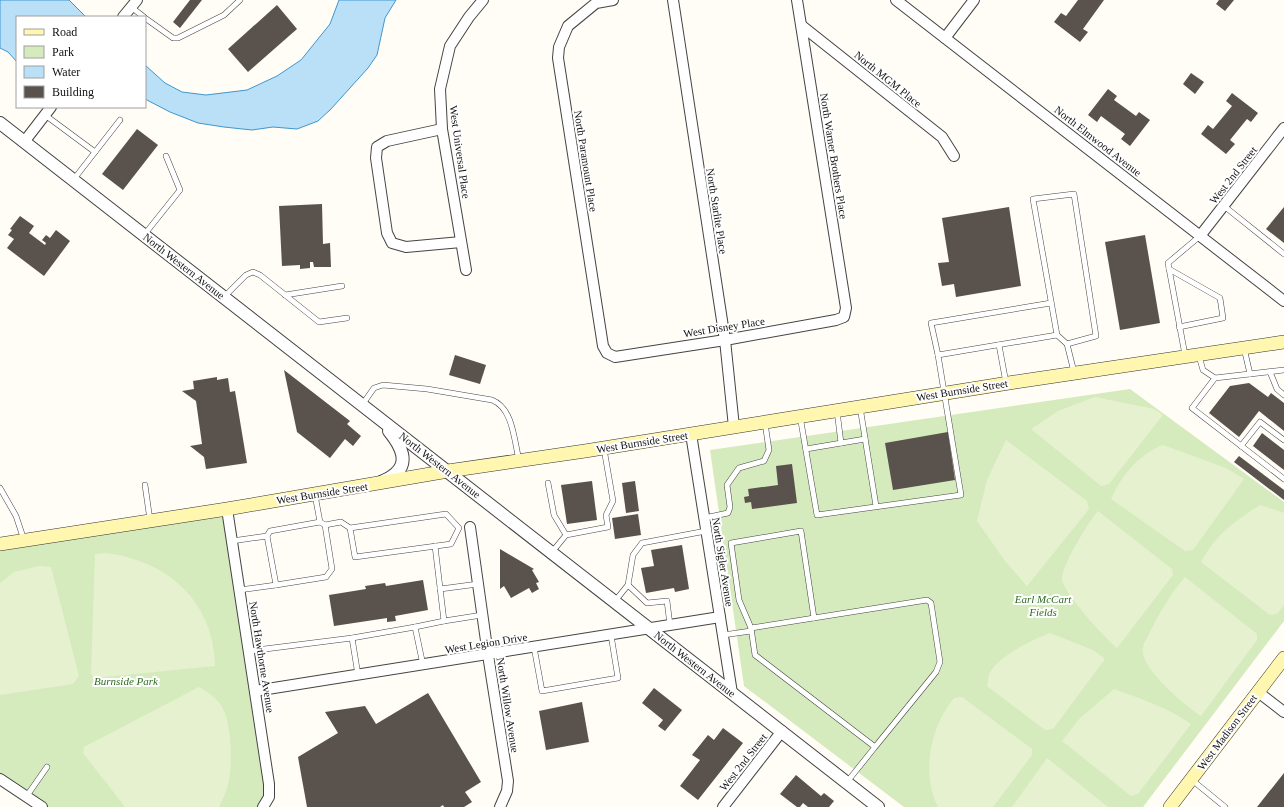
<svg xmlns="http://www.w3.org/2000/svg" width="1284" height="807" font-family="Georgia,serif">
<rect width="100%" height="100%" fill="#fffdf5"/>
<g fill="#d5ebbd">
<polygon points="1130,389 1284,502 1284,621 1143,807 904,807 744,686 710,450"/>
<polygon points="227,509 269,784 263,807 42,807 0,779 0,544"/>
</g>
<g fill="#e6f2cf">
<polygon points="1095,397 1154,409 1163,415 1109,484 1101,486 1031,429 1058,411"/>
<polygon points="1006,440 1087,501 1089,509 1027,586 1005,561 977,521 987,480"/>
<path d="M1163,445L1226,468L1244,479L1193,550L1185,551L1111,499C1121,476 1139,454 1163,445Z"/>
<path d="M1260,505L1284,513V605L1277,614L1270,615L1201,562C1216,534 1234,522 1260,505Z"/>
<path d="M1098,511L1172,569L1173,575L1117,648C1105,638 1062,592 1062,578C1062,565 1089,521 1098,511Z"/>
<path d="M107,553C169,562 213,601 215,666L94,678L91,674L95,554Z"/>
<polygon points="39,566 51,567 79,676 73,684 0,695 0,583 14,572"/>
<path d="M1185,577L1257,634V640L1201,716C1186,706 1139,668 1143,648C1143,644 1147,638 1149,634C1159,614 1170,594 1185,577Z"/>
<path d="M1050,633L1093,650L1105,659L1053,729L1045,730L987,686C988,682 988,674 991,671C1000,656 1033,639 1050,633Z"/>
<path d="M199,687C208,692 217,698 222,707C232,724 232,762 229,781C227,790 223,799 219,807H125L83,753L84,747Z"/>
<path d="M1114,689C1141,699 1167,707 1191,724L1138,794L1131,796L1062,741L1080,718Z"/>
<path d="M962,697L1032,749V755L993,807H938C921,773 930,727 954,698Z"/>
<polygon points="1047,758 1108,807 1012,807"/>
</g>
<g fill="#b9e0f7" stroke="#3f96cf">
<polygon points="0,0 69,0 86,17 17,17 17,62 8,52 0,48"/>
<polygon points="339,0 396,0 385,18 377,55 368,68 331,109 318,121 297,129 273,127 252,130 224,127 198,123 170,112 145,99 145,65 165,83 182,92 206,95 247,90 277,76 301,60 330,24"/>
</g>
<g fill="#5a524d">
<polygon points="190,0 202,0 180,28 173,22"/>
<polygon points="1078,0 1104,0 1083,29 1088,32 1080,42 1054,22 1061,13 1066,16"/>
<polygon points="1219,0 1234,0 1225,11 1216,4"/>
<polygon points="277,5 297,29 248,72 228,49"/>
<polygon points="1191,73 1204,82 1195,94 1183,84"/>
<polygon points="1108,89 1117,96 1114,100 1136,116 1139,112 1150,120 1130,146 1121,139 1125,134 1101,116 1097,122 1088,115"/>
<polygon points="1232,93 1258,113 1251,122 1247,119 1230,140 1235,144 1226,154 1201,134 1208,125 1213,129 1232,106 1226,101"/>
<polygon points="137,129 158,145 123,190 102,174"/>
<polygon points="322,204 323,244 330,243 331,267 314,267 313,262 310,262 310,268 300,269 300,265 282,266 279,206"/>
<polygon points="1009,207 1021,286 956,297 954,284 942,286 938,263 949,262 942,218"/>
<polygon points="1284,207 1284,243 1266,229"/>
<polygon points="20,216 34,226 29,233 45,245 46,243 42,240 46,235 50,238 56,230 70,241 44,276 7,248 14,239 8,235 12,230 10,229"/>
<polygon points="1145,235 1160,323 1120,330 1105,242"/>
<polygon points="455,355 486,365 480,384 449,375"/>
<polygon points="284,370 350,421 347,424 361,436 353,446 345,439 330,458 297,432"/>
<polygon points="217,377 217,380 228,378 230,392 235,391 247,463 206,469 204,457 190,446 202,444 196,401 182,391 194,389 193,381"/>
<polygon points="1249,383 1268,397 1271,393 1284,403 1284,431 1259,411 1239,437 1209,413 1230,386"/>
<polygon points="948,432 955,480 893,490 885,443"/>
<polygon points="1262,433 1284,450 1284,470 1253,446"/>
<polygon points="1239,456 1284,490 1284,500 1234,462"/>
<polygon points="792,464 797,503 752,509 751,502 745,503 744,497 749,496 748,489 778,485 776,466"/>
<polygon points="592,481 597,520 567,524 561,485"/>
<polygon points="635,481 639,511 626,513 622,483"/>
<polygon points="638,514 641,535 615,539 612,518"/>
<polygon points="682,545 689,589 675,592 674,588 646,593 641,568 654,566 651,550"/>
<polygon points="500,549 534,569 532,570 539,582 536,583 539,589 532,593 529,588 511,598 504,586 500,589"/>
<polygon points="423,580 428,610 395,616 396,621 387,622 387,618 334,626 329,595 366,589 365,586 385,583 386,586"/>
<polygon points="654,688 682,710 665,731 658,726 663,720 642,703"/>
<polygon points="428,693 481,782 465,792 472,802 464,807 444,807 443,805 440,807 307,807 298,757 338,733 325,712 365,706 376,724"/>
<polygon points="582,702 589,742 546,750 539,711"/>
<polygon points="723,728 743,743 698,800 680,786 700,760 692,755 708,735 714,740"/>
<polygon points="1284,773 1284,807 1257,807"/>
<polygon points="796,775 821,796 824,793 834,801 829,807 808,807 803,803 800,807 797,807 780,794"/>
</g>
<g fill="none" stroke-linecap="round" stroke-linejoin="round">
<defs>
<g id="service">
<polyline points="131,7 144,17"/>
<polyline points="145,18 173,38 178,38 224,15 240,0"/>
<polyline points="45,115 95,152"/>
<polyline points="74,179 120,120"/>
<polyline points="1224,206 1284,254"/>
<polyline points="144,235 180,190 166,156"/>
<polyline points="1169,269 1220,298 1223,318 1179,327"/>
<polyline points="285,295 342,286"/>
<polyline points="224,297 246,275 253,272 260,275 319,322 347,318"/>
<polyline points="1057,335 1033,199 1074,194 1096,336 1067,344"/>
<polyline points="999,345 1006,383"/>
<polyline points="1244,348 1250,374"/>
<polyline points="938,355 931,323 1051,303"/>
<polyline points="1185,355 1168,263 1200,236"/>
<polyline points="1199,356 1203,370 1215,378"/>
<polyline points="1284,370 1215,378 1192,408 1284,479"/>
<polyline points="1270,372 1277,389 1284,395"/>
<path d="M362,405L374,388L383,385L427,389L492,400C513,408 514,440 519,460"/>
<polyline points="860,407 876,506"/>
<polyline points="837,411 841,443"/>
<polyline points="800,416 817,515 961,495 938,355 1057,335 1067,344 1074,372"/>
<polyline points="1241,446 1260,422 1284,440"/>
<polyline points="806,449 865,439"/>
<polyline points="548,483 554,515 566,535"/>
<polyline points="145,485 150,520"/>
<polyline points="0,488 16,516 24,540"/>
<polygon points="446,514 459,528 451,544 355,557 350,528"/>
<polyline points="704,518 728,513 730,507 727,485 739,468 764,461 769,450 765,423"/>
<polyline points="325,525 341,522 350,528"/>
<polyline points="267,536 270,531 320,522 315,495"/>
<polyline points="232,541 267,536 276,585 239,590"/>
<polyline points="435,546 444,621 482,615"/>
<polyline points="552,552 566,535 608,527 606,515 613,501 604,449"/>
<polyline points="276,585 326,577 332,569 325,525 320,522"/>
<polyline points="628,585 647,603 667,601 670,625"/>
<polyline points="440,589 478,584"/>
<polyline points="615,601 628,585 633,555 642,543 706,531"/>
<polyline points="751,628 739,600 731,543 801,531 814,618"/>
<polyline points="723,635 751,631"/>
<polyline points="352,638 358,675"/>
<polyline points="534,647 542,691 618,678 611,635"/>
<polyline points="249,651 352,638 415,627"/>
<polyline points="423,665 415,627 444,621"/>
<polyline points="1192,780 1225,807"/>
<polyline points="847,782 875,747 755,655 751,628 927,600 931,603 940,662 936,672 875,747"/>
<polyline points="26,797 47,767"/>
</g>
<g id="minor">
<polyline points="613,0 596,3 568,26 559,47 558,58 603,346 607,353 615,357 725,340 836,320 844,317 846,308 797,0"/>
<polyline points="673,0 725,340 734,427"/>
<polyline points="896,0 1284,301"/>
<polyline points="123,17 137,0"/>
<polyline points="802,26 942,137 954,156"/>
<polyline points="945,38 974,0"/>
<polyline points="442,129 387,141 377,147 376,158 387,233 392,243 406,247 461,242"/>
<polyline points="24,142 51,107"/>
<polyline points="1200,236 1284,128"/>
<polyline points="466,270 442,129 440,89 450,46 469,17 483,0"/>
<polyline points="691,434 732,693"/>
<polyline points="227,509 269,784 269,797 263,807"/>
<polyline points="470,527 488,655 508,781 507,791 500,807"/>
<polyline points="255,691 720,617"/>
<polyline points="1258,692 1284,712"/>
<polyline points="0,779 42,807"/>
<polyline points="723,807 782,731"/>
</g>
<g id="tertiary">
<polyline points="0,123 878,807"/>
<path d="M381,482C411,470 406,452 389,431"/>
</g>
<g id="secondary">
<polyline points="0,544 227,509 448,471 585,451 1015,382 1284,342"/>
<polyline points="1170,807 1284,658"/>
</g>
</defs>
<use href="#service" stroke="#444" stroke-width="6"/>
<use href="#minor" stroke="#444" stroke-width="12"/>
<use href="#tertiary" stroke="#444" stroke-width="14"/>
<use href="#secondary" stroke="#333" stroke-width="14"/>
<use href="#service" stroke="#fff" stroke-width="5"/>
<use href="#minor" stroke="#fff" stroke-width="10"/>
<use href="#tertiary" stroke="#fff" stroke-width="12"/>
<use href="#secondary" stroke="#fff6b0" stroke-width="13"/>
</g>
<g text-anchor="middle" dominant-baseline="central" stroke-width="4" stroke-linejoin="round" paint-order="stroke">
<g font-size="11" fill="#111" stroke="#fff">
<text transform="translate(888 79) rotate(39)">North MGM Place</text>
<text transform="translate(1098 141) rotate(38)">North Elmwood Avenue</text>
<text transform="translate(460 152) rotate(82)">West Universal Place</text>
<text transform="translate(834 156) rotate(81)">North Warner Brothers Place</text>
<text transform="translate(586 161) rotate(81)">North Paramount Place</text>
<text transform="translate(1233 175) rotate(-52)">West 2nd Street</text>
<text transform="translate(717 211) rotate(81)">North Starlite Place</text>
<text transform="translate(184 266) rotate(38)">North Western Avenue</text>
<text transform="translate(724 327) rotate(-9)">West Disney Place</text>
<text transform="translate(962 390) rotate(-9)">West Burnside Street</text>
<text transform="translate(642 442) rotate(-9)">West Burnside Street</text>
<text transform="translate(440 465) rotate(38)">North Western Avenue</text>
<text transform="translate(322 493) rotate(-9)">West Burnside Street</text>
<text transform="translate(723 562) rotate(81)">North Sigler Avenue</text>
<text transform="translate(486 643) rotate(-9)">West Legion Drive</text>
<text transform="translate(262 657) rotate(81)">North Hawthorne Avenue</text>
<text transform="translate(695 664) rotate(38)">North Western Avenue</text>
<text transform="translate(508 705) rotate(81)">North Willow Avenue</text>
<text transform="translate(1227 732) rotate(-53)">West Madison Street</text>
<text transform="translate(743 762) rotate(-52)">West 2nd Street</text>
</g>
<g font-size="11" font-style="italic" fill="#2f6b1f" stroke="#fff">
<text x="1043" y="599">Earl McCart<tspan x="1043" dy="13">Fields</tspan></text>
<text x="126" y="681">Burnside Park</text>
</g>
</g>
<rect x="16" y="16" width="130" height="92" fill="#ffffff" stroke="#a0a0a0"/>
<rect x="24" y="29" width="20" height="6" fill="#fff6b0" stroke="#a0a0a0"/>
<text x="52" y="36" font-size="12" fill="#111111">Road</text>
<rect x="24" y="46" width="20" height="12" fill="#d5ebbd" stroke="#a0a0a0"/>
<text x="52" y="56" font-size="12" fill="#111111">Park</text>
<rect x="24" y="66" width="20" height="12" fill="#b9e0f7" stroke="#a0a0a0"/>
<text x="52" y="76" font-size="12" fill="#111111">Water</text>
<rect x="24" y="86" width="20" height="12" fill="#5a524d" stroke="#a0a0a0"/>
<text x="52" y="96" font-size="12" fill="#111111">Building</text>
</svg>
